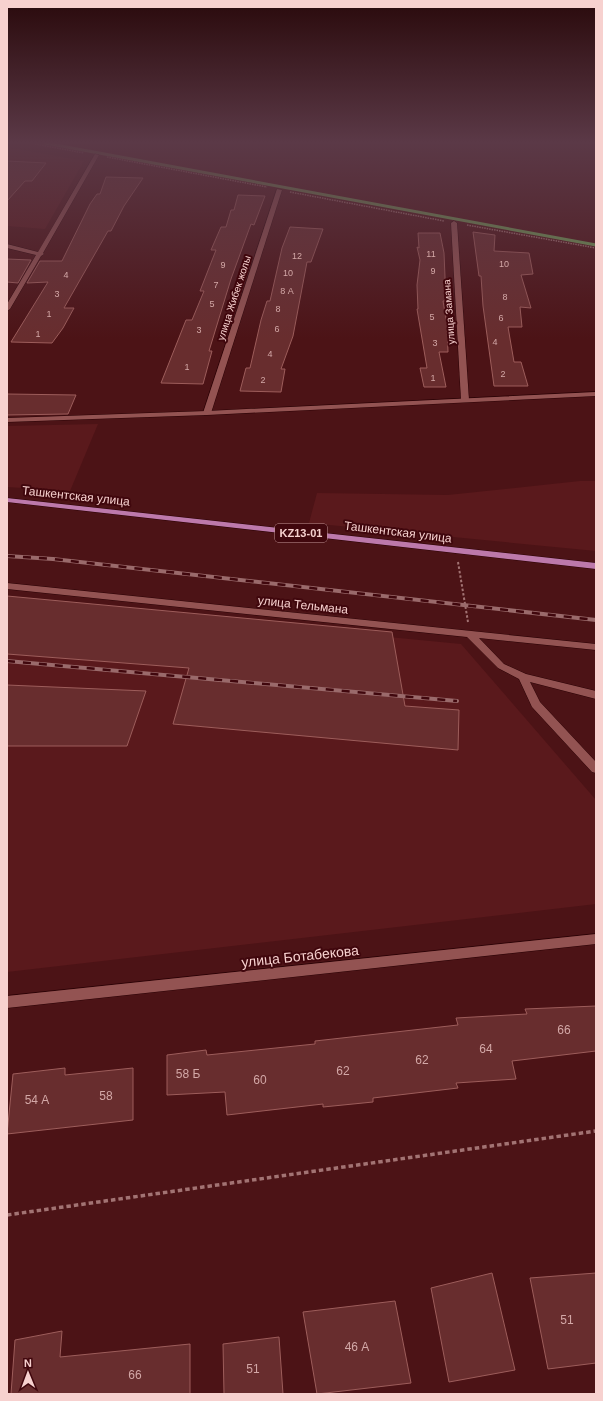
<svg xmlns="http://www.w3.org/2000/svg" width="603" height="1401" font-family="Arial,sans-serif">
<rect width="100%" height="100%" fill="#4c1316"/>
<g fill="#5a191c">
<polygon points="7,147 84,161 45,229 7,226"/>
<polygon points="98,424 70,491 7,487 7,426"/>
<polygon points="580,481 596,481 596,551 309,523 317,493 448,495"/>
<polygon points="7,600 461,644 596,800 596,904 7,972"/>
</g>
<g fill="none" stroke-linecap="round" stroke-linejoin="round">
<polyline stroke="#6ea459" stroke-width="3" points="45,143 596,245"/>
</g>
<g fill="#682d2e" stroke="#9d5d5b">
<polygon points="7,161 46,163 32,181 25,181 7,201"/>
<polygon points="106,177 143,178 124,206 111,231 108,231 64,308 74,308 63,328 52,343 11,342 48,282 27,283 40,261 62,261 90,204 97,194 100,194"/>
<polygon points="238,195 265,196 254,225 251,224 231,279 209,351 212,351 203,384 161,383 186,320 192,320 204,291 200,291 216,250 211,250 221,227 226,227 231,210 234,210"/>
<polygon points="290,227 323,229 311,262 307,262 293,336 281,369 285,369 281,392 240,391 246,368 250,368 261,320 267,301 270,301 282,248"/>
<polygon points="473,232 495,235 494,251 529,253 533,274 521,275 531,308 520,307 522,327 508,327 514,362 521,362 528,386 494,386 483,306 481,276 479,276"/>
<polygon points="418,233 440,233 444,253 446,301 443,301 447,324 448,352 439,352 446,387 424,387 420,368 427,368 417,309 418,309 417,285 420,260 417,247 419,248"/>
<polygon points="7,259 31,260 18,283 7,282"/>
<polygon points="7,394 76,395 68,414 7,415"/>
<polygon points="7,596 392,632 405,706 459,710 458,750 173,724 189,668 7,654"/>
<polygon points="7,685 146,691 127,746 7,746"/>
<polygon points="596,1006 596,1051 512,1061 516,1079 456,1083 458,1088 373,1098 373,1102 323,1107 323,1104 227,1115 225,1092 167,1095 167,1055 206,1050 207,1055 315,1044 315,1041 458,1025 456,1018 527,1014 525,1009"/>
<polygon points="65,1068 65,1075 133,1068 133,1120 7,1134 13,1074"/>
<polygon points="492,1273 515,1370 449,1382 431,1288"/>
<polygon points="596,1273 596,1363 548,1369 530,1278"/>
<polygon points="395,1301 411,1383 317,1394 303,1312"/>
<polygon points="62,1331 60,1357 190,1344 190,1394 11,1394 15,1340"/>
<polygon points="279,1337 283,1394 224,1394 223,1344"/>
</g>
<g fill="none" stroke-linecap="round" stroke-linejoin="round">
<defs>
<g id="minor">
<polygon points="95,154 99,155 43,253 44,254 41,256 10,309 7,311 7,304 36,255 7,248 7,244 38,252"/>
<polygon points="277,189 282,190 211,413 204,415 203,413"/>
<polygon points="454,221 457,223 469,400 465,402 461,400 451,223"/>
<polygon points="7,583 596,644 596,650 479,638 504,664 526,674 596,691 596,699 530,682 540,702 596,762 596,773 592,772 532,707 519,679 498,668 467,637 7,589"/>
<polygon points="596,934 596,944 7,1008 7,996"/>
</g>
<polygon id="secondary" points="596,392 596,396 207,415 7,422 7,418 207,411"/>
<polygon id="primary" points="7,498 596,563 596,569 7,502"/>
</defs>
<use href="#minor" stroke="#2a0205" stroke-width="1"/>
<use href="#secondary" stroke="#2a0205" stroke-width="1"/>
<use href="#primary" stroke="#2a0205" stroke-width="1"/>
<g stroke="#a27373" stroke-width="1.5" stroke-dasharray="1.5 1" stroke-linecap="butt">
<polyline points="30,143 84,153"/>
<polyline points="107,157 267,187"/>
<polyline points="290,192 444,221"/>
<polyline points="467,225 596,248"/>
</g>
<polyline stroke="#a27373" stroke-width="2" stroke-dasharray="2.5 2" stroke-linecap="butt" points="458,562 468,622"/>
<polyline stroke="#a27373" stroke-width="3.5" stroke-dasharray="4.5 3" stroke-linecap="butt" points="7,1215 596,1131"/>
<use href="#minor" fill="#935352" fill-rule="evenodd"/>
<use href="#secondary" fill="#935352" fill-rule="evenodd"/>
<use href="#primary" fill="#bd79ab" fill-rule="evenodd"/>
<defs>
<g id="rail">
<polyline points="7,556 53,559 596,620"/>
<polyline points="7,661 457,701"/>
</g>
</defs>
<use href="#rail" stroke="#9a6a6b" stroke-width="4"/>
<use href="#rail" stroke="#40070d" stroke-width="2.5" stroke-dasharray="8" stroke-linecap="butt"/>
</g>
<linearGradient id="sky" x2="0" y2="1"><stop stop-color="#2a0a0c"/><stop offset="0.42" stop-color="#5b3947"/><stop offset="1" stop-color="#5b3947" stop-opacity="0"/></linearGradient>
<rect width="603" height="339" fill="url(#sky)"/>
<g text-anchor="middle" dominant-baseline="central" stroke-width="4" stroke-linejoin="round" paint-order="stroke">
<g font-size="9" fill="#d3a8a7">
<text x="431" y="254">11</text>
<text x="297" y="256">12</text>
<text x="504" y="264">10</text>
<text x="223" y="265">9</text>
<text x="433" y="271">9</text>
<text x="288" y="273">10</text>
<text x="66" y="275">4</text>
<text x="216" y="285">7</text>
<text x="287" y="291">8 А</text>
<text x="57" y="294">3</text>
<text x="505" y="297">8</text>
<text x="212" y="304">5</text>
<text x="278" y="309">8</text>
<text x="49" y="314">1</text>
<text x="432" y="317">5</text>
<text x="501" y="318">6</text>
<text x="277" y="329">6</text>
<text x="199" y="330">3</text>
<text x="38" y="334">1</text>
<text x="495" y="342">4</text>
<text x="435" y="343">3</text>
<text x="270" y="354">4</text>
<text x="187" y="367">1</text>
<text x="503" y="374">2</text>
<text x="433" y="378">1</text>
<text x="263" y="380">2</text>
</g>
<g font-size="10" fill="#f7d1cf" stroke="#40070d">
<text transform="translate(234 298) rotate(-72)">улица Жибек жолы</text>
<text transform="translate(449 312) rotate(-94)">улица Замана</text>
</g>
<rect fill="#40070d" stroke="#c09495" stroke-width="1" x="275" y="524" width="52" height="18" rx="3"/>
<g font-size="11" font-weight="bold" fill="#f7d1cf">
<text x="301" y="533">KZ13-01</text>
</g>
<g font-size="12" fill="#f7d1cf" stroke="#40070d">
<text transform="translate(76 496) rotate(6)">Ташкентская улица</text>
<text transform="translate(398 532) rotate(7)">Ташкентская улица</text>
<text transform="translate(303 605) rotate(6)">улица Тельмана</text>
</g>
<g font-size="12" fill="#d3a8a7">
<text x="564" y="1030">66</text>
<text x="486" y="1049">64</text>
<text x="422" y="1060">62</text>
<text x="343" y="1071">62</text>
<text x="188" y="1074">58 Б</text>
<text x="260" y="1080">60</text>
<text x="106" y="1096">58</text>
<text x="37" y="1100">54 А</text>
<text x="567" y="1320">51</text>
<text x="357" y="1347">46 А</text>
<text x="253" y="1369">51</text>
<text x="135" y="1375">66</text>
</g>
<g font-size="14" fill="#f7d1cf" stroke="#40070d">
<text transform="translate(300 956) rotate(-6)">улица Ботабекова</text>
</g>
</g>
<rect width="603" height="1401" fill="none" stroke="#f7d1cf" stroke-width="16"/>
<g transform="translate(28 1373) rotate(359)" stroke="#40070d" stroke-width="3" paint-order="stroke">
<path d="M0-3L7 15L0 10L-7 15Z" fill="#f7d1cf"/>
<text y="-6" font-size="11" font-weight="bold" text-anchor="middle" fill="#f7d1cf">N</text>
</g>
</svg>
